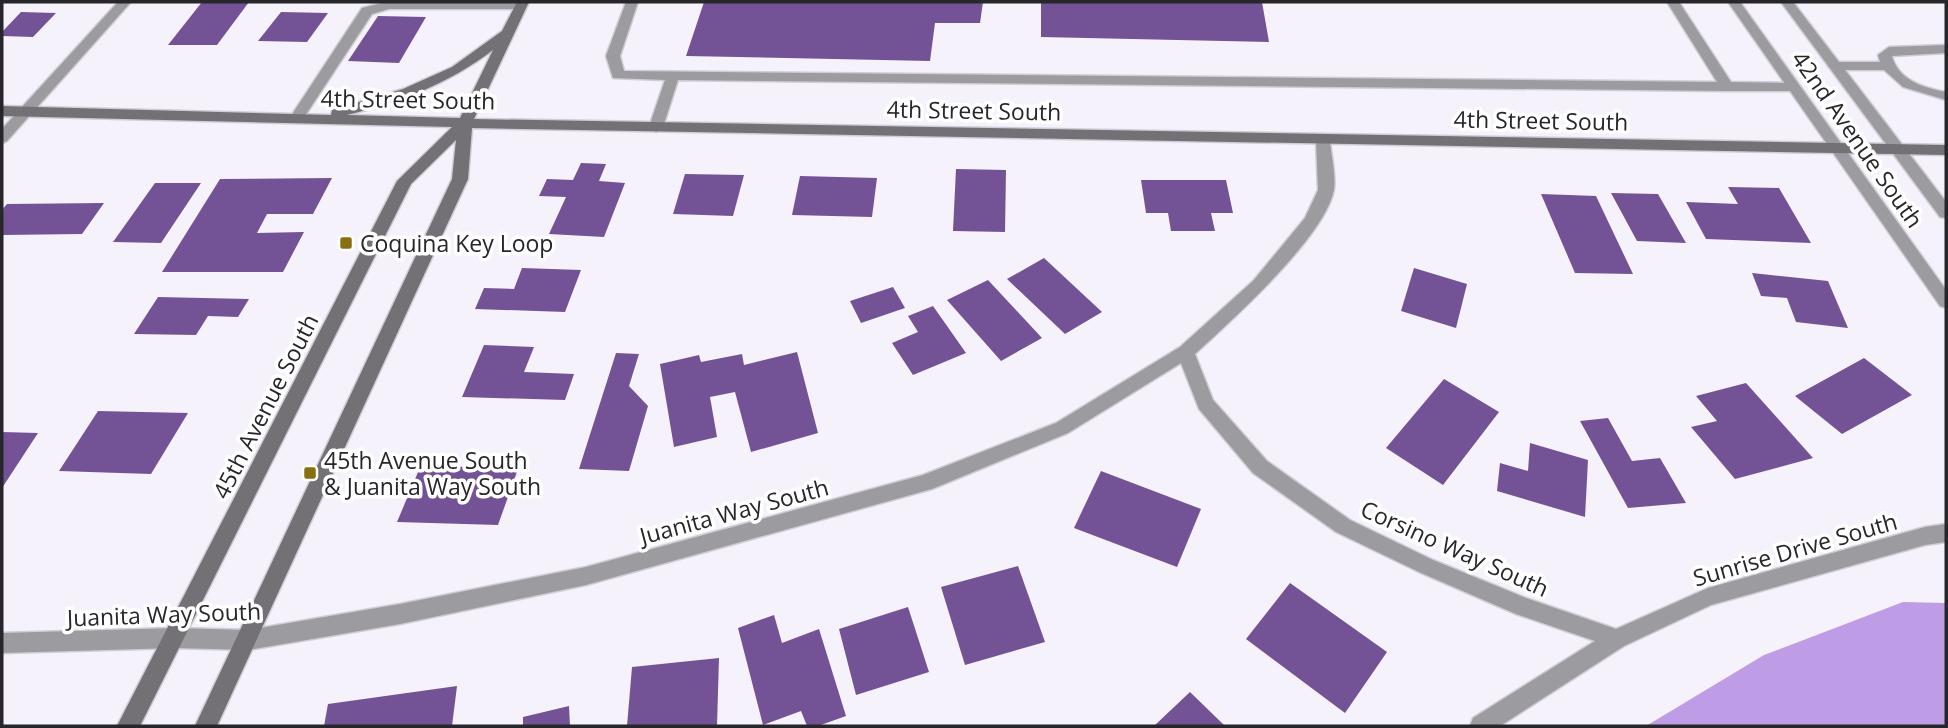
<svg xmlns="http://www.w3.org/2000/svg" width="1948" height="728" font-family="'Open Sans',sans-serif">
<rect width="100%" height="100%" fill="#f6f2fc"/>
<polygon fill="#be9de6" points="1903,602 1946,603 1946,726 1646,726 1764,655"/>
<g fill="#735396">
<polygon points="202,2 249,2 217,45 168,45"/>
<polygon points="704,2 983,2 980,23 935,23 930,61 686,56"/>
<polygon points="1041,2 1262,2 1269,42 1041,37"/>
<polygon points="21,12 56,13 33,37 2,36 2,32"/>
<polygon points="281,12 328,13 307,42 258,41"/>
<polygon points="378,16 426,17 399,63 348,61"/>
<polygon points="581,163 606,164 599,181 625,183 604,237 549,234 566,197 539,196 547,179 573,180"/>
<polygon points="956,169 1006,170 1005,232 953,231"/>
<polygon points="685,174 744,175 733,216 673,214"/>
<polygon points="800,176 877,178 872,217 792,215"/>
<polygon points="332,178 313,214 267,214 257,233 304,232 283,272 162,272 220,179"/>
<polygon points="1141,180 1226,180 1233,213 1211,213 1215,231 1171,231 1168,213 1146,213"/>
<polygon points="155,183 201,183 161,243 113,242"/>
<polygon points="1728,187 1779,188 1811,243 1706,239 1686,202 1738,204"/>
<polygon points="1611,193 1658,194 1686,243 1637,241"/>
<polygon points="1541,194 1596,196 1633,274 1575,273"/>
<polygon points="104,203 82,234 2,235 2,210 7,204"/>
<polygon points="1044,258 1102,312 1065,334 1007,279"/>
<polygon points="522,268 581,270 565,312 475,309 484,288 514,289"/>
<polygon points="1414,268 1467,284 1456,328 1401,311"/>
<polygon points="1752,273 1828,281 1848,328 1796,322 1787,298 1761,296"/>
<polygon points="988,280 1042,338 1001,361 947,300"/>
<polygon points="893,287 905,308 861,323 850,301"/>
<polygon points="158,297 249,299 238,317 208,316 196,335 134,334"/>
<polygon points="933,306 966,353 913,375 892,343 918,332 908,316"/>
<polygon points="484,345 534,347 524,372 574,374 565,400 462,397"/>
<polygon points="797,352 818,433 751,452 735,392 710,397 717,437 674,447 660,364 699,355 701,362 742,354 744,365"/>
<polygon points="616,353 639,354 629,386 648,406 629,471 579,469"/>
<polygon points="1864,358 1912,395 1842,434 1795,396"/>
<polygon points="1444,379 1499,412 1443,485 1386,448"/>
<polygon points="1746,383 1813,458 1735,479 1691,427 1717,421 1696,396"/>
<polygon points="98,411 188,413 151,474 59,471"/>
<polygon points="1608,418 1632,461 1660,458 1686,503 1628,508 1580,421"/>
<polygon points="2,432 38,433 2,488"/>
<polygon points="1530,443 1588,460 1585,517 1497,491 1500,463 1528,471"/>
<polygon points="421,465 518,469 498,525 397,522"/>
<polygon points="1101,471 1201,509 1177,567 1074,528"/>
<polygon points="1018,566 1045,642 965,665 941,587"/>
<polygon points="1290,583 1387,652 1345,713 1246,639"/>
<polygon points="908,607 929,672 856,695 839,629"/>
<polygon points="774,615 782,643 819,629 846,716 818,726 807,726 801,711 763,725 738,628"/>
<polygon points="719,658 717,726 627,726 632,667"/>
<polygon points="457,686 452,726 324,726 328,704"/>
<polygon points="1190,692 1225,726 1154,726"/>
<polygon points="569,706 570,726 523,726 523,717"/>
</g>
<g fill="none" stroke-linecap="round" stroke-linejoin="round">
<defs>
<g id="lane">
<polygon points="386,2 524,2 527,5 521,9 389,9 372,14 301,122 291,122 289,119 362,8"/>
<polygon points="626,2 638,2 620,56 624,71 1717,82 1667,2 1679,2 1731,82 1793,83 1800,87 1793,91 1727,91 678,80 663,127 656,132 649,127 665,80 613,78 606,56"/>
<path d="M1946,45V53L1892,56C1898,80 1924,88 1946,92V100L1903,87L1884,70H1835L1828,66L1835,62H1880L1878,55L1889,47Z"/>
</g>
<g id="street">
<polygon points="118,2 131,2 7,141 2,143 2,129"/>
<polygon points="1728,2 1740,2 1946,290 1946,308 1940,306"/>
<polygon points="1781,2 1793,2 1946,202 1946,218 1940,217"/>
<path d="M1323,135L1330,140C1331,155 1336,174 1334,189C1327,235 1230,322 1195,354L1213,400L1267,461L1350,520L1433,560L1526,598L1616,629L1708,588L1925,527L1946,524V542L1925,545L1711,605L1624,646L1500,726H1470L1473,718L1595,641L1516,614L1419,572L1336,532L1253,473L1199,409L1181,363L1068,433L932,489L586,585L400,624L248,650L176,648L2,653V633L176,628L248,630L400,604L586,567L923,475L1056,423L1180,347L1254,280L1305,218L1318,190L1316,140Z"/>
</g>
<path id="secondary" d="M517,2H529L474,119L1946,145V155L472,128L468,179L217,726H195L452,179L456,140L411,184L140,726H117L397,181L452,127L2,116V106L331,115L332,110L403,89L452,67L502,31ZM493,50L460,118L347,115C401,102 448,84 493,50Z"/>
</defs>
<use href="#lane" stroke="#d1cdd6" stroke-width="3"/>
<use href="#street" stroke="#d1cdd6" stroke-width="3"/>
<use href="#secondary" stroke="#d1cdd6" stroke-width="3"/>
<use href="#lane" fill="#9c9b9f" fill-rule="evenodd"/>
<use href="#street" fill="#9c9b9f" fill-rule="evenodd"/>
<use href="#secondary" fill="#737076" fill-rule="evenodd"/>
</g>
<g fill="#867010" stroke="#fff" stroke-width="2.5">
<rect x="339" y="236" width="14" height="14" rx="3.5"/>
<rect x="303" y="466" width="14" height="14" rx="3.5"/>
</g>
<g text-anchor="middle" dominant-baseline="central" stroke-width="7" stroke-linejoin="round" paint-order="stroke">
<g font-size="23" fill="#27262a" stroke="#fff">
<text transform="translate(408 99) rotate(1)">4th Street South</text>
<text transform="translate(974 110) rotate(1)">4th Street South</text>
<text transform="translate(1541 120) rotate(1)">4th Street South</text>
<text transform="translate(1858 139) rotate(55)">42nd Avenue South</text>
<text transform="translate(265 406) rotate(-63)">45th Avenue South</text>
<text transform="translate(734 511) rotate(-15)">Juanita Way South</text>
<text transform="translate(1455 548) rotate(24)">Corsino Way South</text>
<text transform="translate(1795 549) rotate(-16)">Sunrise Drive South</text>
<text transform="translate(164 614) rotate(-2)">Juanita Way South</text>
</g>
<g font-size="23" fill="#27262a" stroke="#fff" text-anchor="start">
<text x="360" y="243">Coquina Key Loop</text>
<text x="324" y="460">45th Avenue South<tspan x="324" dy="26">&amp; Juanita Way South</tspan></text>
</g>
</g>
<rect width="1948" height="728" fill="none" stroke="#27262a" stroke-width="7"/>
</svg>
